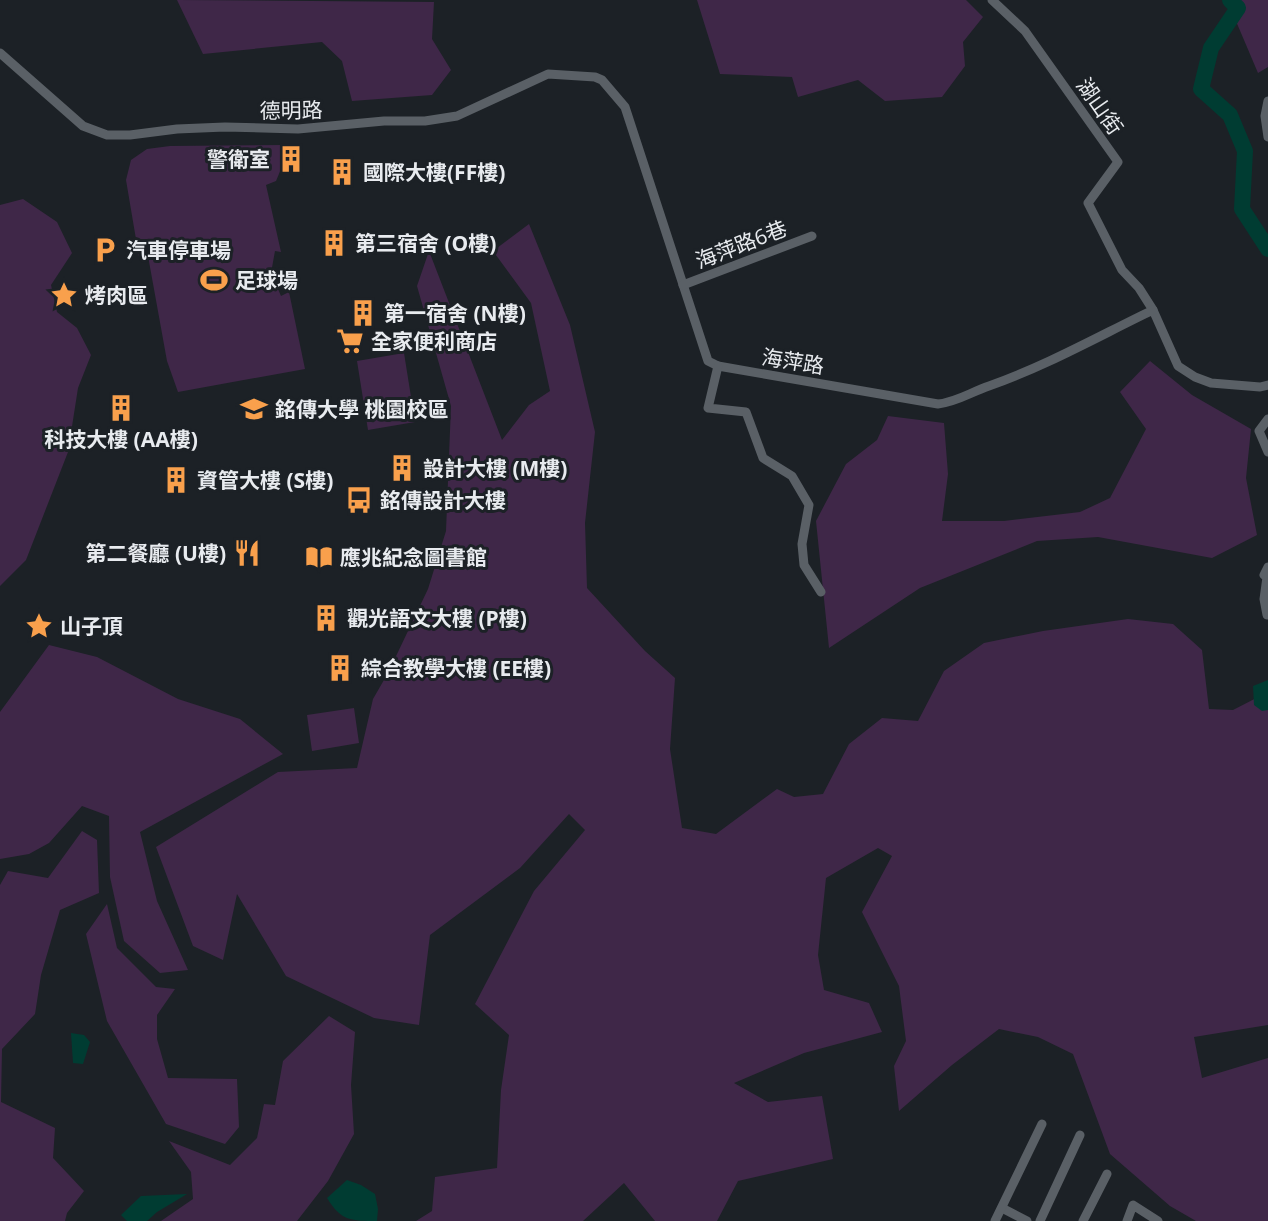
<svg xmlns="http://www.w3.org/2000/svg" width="1268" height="1221" font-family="'Open Sans','Noto Sans TC',sans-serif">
<rect width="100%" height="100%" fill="#1c2126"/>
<g fill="#3f2748">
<polygon points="177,0 434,2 432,39 451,70 432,95 352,101 342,61 322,42 203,54"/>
<polygon points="697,0 966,0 983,17 963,42 965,66 942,97 885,101 858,80 798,97 792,77 720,74"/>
<polygon points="1227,0 1268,0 1268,67 1258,73"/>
<polygon points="283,145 281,169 276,181 266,185 281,252 275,251 271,273 281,296 289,292 305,369 178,392 167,361 148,256 139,257 126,180 131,160 147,149 170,146"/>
<polygon points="23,199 57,222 72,253 51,285 57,312 77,328 91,355 78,388 68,452 26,560 0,586 0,205"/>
<polygon points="529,224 570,325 595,432 585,523 587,588 645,651 675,678 670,749 682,828 716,834 777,789 794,797 823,794 849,744 882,718 918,721 944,671 984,643 1043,631 1128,619 1173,624 1202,650 1209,709 1233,710 1268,692 1268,1025 1194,1037 1202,1078 1268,1058 1268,1221 1196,1221 1170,1206 1110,1154 1073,1054 1038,1037 999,1029 952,1065 899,1111 894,1066 906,1041 899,986 862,912 892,856 878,848 826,878 818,955 824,990 869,1003 882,1032 804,1053 734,1083 768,1102 822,1096 833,1159 738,1181 717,1221 655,1221 624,1183 583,1221 416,1221 432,1211 435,1177 497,1168 501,1090 509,1035 475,1004 534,891 585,830 569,814 520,868 430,935 419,1025 374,1018 286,976 237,894 223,960 193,946 156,847 278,772 357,768 373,699 388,673 428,589 446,531 451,406 417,286 429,251 502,440 529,405 550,391 531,303 493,251"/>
<polygon points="404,353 415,422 368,430 357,361"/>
<polygon points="1150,361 1192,395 1251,429 1246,478 1257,535 1212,558 1098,537 1037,541 920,588 829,648 816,521 846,464 877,440 888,416 944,423 948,474 942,521 1004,521 1080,512 1110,498 1146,429 1120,392"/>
<polygon points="49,645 97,657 178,699 240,719 283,754 140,832 157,901 188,970 160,973 124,941 110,877 109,816 82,806 49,843 29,854 0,859 0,712"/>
<polygon points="354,708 359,743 312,751 307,715"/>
<polygon points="82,831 97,840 99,893 60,910 41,975 35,1014 2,1049 1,1102 55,1128 53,1158 84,1191 67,1213 65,1221 0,1221 0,885 8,871 48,878"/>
<polygon points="107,904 117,948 156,987 175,989 157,1015 157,1039 168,1078 237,1079 239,1127 225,1144 166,1124 107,1021 86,934"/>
<polygon points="329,1016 355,1032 351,1085 354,1134 328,1181 297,1221 161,1221 193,1199 191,1172 169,1141 230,1165 257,1138 264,1104 275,1105 283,1061"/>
</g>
<g fill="#003c32">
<polygon points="1268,680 1268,710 1262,711 1254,705 1253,686"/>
<polygon points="71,1033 84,1035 90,1042 83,1064 73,1063"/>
<path d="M347,1180L361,1185L375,1194L378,1209L377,1221C351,1221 341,1221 327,1198Z"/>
<polygon points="187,1194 157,1212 147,1221 127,1221 121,1215 141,1196"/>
</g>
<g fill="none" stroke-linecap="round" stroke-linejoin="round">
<polyline stroke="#003c32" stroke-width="16" points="1230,0 1238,8 1211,48 1201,89 1230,115 1245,151 1242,209 1268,249"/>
<g stroke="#5a6066" stroke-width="9">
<polyline points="992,0 1025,31 1118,162 1088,203 1122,270 1139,288 1153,310 1178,366 1195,377 1211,383 1260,387 1268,385"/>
<path d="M0,53L83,126L107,135H130L177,129L225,127L298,129L384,121H425L457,116L548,74L595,77L602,80L625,107L708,361L718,366L938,404C957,402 971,392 989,386C1046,366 1099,336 1153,310"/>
<polyline points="1268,101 1265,116 1268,137"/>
<polyline points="683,285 812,236"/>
<polyline points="718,366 708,408 746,412 763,458 792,476 809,505 802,544 804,565 821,592"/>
<polyline points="1268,419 1259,431 1268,452"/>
<polyline points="1267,615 1264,599 1267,577 1264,575 1268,567"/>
<polyline points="1002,1208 1027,1221"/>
<polyline points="995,1221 1042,1124"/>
<polyline points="1040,1221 1080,1135"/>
<polyline points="1083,1221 1107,1174"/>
<polyline points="1127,1221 1133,1205 1158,1221"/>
</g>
</g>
<defs>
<symbol id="building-bare" viewBox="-9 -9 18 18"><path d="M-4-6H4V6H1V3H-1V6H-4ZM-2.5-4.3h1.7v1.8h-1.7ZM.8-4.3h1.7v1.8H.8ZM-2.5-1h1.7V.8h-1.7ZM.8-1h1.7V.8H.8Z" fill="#f9a04c" stroke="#1c2126" stroke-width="2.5" paint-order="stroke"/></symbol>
<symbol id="parking-bare" viewBox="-9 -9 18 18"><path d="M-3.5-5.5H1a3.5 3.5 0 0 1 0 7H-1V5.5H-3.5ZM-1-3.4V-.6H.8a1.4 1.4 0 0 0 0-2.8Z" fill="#f9a04c" stroke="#1c2126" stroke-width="2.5" paint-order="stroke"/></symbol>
<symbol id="stadium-bare" viewBox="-9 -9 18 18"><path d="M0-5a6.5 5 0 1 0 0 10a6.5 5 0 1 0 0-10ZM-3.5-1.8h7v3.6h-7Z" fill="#f9a04c" stroke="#1c2126" stroke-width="2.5" paint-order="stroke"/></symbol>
<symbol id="sight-bare" viewBox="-9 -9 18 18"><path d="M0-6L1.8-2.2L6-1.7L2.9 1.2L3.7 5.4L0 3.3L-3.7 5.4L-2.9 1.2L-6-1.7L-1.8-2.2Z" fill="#f9a04c" stroke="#1c2126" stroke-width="2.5" paint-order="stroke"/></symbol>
<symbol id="supermarket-bare" viewBox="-9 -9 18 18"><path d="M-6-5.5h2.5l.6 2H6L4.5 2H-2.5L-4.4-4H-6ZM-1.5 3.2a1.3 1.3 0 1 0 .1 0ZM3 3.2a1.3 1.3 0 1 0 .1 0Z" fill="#f9a04c" stroke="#1c2126" stroke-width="2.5" paint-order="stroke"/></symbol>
<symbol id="university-bare" viewBox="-9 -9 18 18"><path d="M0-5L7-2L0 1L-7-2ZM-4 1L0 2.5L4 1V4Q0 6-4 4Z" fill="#f9a04c" stroke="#1c2126" stroke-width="2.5" paint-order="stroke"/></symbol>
<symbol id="bus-bare" viewBox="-9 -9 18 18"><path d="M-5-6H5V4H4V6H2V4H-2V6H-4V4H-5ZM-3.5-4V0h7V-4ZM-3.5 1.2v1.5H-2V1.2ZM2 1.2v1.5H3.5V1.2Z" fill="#f9a04c" stroke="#1c2126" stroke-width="2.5" paint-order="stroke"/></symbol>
<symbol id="restaurant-bare" viewBox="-9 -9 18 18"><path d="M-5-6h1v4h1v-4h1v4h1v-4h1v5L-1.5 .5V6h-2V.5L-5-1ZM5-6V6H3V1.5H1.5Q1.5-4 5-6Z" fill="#f9a04c" stroke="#1c2126" stroke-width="2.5" paint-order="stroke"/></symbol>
<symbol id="library-bare" viewBox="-9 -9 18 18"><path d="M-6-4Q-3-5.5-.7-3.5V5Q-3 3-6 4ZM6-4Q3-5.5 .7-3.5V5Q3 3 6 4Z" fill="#f9a04c" stroke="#1c2126" stroke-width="2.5" paint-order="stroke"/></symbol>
</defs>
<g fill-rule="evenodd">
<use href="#building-bare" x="272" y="140" width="38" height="38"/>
<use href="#building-bare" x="323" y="153" width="38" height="38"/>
<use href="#building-bare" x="315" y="224" width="38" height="38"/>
<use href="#parking-bare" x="86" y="231" width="38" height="38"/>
<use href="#stadium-bare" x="195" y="261" width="38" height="38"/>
<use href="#sight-bare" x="45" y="276" width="38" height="38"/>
<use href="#building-bare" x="344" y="294" width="38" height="38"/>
<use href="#supermarket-bare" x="331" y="322" width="38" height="38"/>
<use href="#building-bare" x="102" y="389" width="38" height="38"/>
<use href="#university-bare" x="235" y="390" width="38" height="38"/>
<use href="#building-bare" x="383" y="449" width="38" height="38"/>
<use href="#building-bare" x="157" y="461" width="38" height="38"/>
<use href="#bus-bare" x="340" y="481" width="38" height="38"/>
<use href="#restaurant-bare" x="228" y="534" width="38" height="38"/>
<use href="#library-bare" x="300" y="538" width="38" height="38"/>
<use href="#building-bare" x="307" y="599" width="38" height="38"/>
<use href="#sight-bare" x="20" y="607" width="38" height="38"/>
<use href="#building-bare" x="321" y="649" width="38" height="38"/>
</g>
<g text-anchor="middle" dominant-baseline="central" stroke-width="6" stroke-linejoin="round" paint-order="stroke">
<g font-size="21" fill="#e8ebef" stroke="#1c2126">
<text transform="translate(1100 106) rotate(55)">湖山街</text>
<text transform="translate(291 110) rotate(-1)">德明路</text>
<text transform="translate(741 244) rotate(-21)">海萍路6巷</text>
<text transform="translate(793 361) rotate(9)">海萍路</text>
</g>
<g font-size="21" font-weight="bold" fill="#e8ebef" stroke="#1c2126" text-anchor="start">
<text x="270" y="159" text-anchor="end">警衛室</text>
<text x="363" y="172">國際大樓(FF樓)</text>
<text x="355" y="243">第三宿舍 (O樓)</text>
<text x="126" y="250">汽車停車場</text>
<text x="235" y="280">足球場</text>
<text x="85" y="295">烤肉區</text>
<text x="384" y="313">第一宿舍 (N樓)</text>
<text x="371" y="341">全家便利商店</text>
<text x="275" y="409">銘傳大學 桃園校區</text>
<text x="121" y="439" text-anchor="middle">科技大樓 (AA樓)</text>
<text x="423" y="468">設計大樓 (M樓)</text>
<text x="197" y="480">資管大樓 (S樓)</text>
<text x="380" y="500">銘傳設計大樓</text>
<text x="226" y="553" text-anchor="end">第二餐廳 (U樓)</text>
<text x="340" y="557">應兆紀念圖書館</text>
<text x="347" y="618">觀光語文大樓 (P樓)</text>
<text x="60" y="626">山子頂</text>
<text x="361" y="668">綜合教學大樓 (EE樓)</text>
</g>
</g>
</svg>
